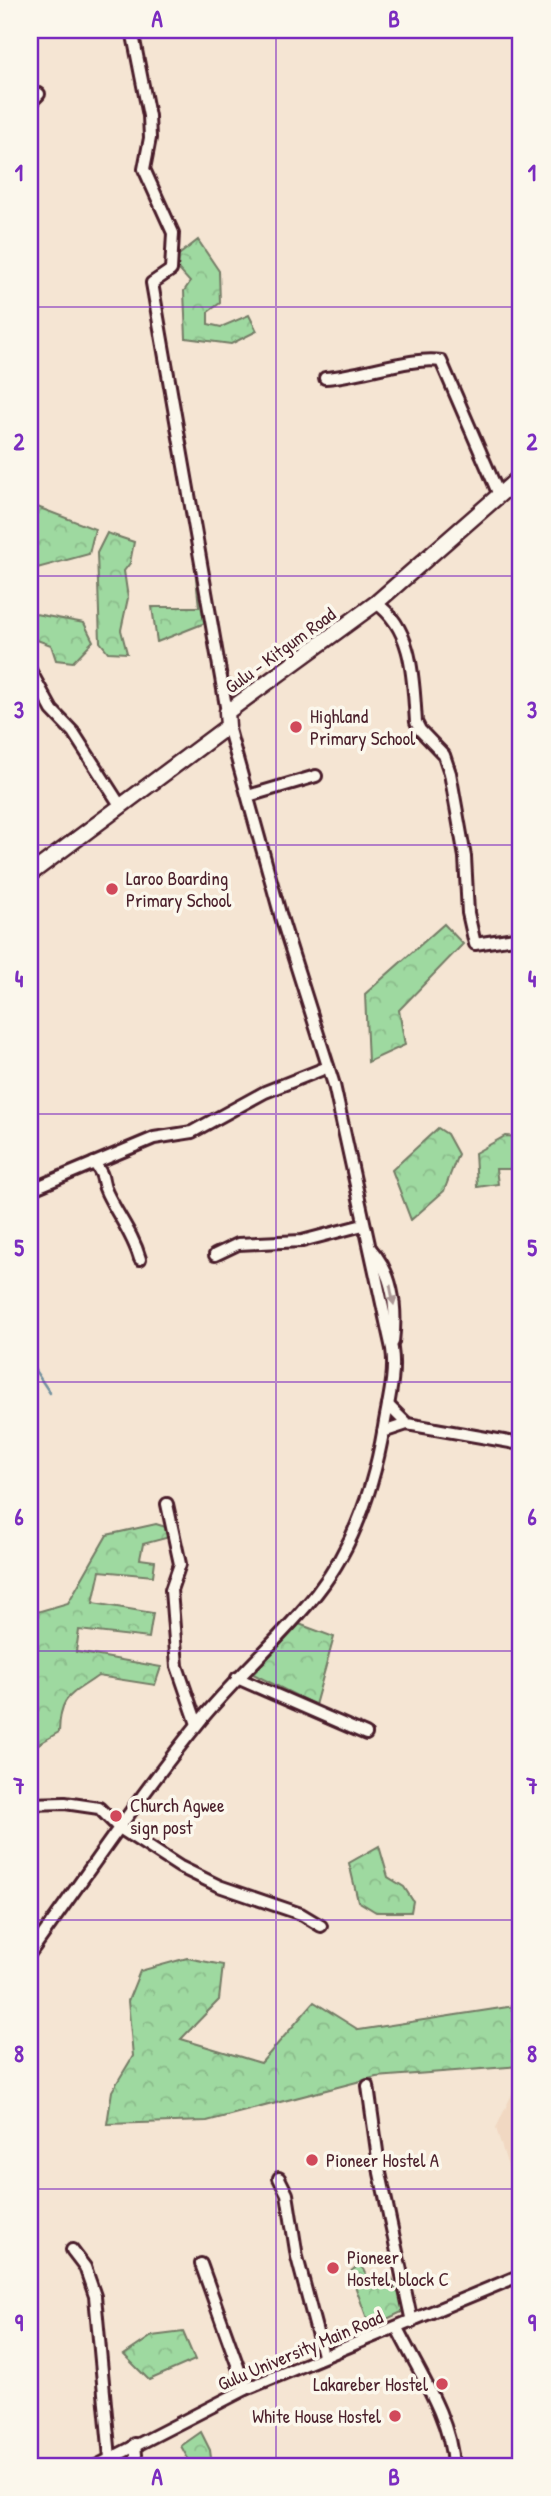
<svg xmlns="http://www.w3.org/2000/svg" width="551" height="2496" font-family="'Patrick Hand',sans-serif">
<defs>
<pattern id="forest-crowns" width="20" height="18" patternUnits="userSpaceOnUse" patternTransform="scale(1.75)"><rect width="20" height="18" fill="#9ed9a0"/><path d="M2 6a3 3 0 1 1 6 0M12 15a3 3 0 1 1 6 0" fill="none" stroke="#8aba8a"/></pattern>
</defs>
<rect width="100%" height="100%" fill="#f5e5d3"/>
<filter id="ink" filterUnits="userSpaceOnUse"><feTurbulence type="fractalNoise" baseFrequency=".0143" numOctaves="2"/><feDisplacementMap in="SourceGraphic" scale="14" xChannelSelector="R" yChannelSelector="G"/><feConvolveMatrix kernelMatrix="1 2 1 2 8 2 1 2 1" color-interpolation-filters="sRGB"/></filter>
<g filter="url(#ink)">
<polygon fill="#f1d8c2" points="521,2075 521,2208 496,2128"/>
<g fill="url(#forest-crowns)" stroke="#747c66" stroke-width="2">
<polygon points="198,240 219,271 220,303 208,312 208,324 221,327 249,315 257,331 231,344 186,338 184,291 190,282 171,261"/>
<polygon points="32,505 95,529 89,554 30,570 30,506"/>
<polygon points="107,533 134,542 130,563 124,571 128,598 121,630 127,653 108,652 100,642 97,553"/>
<polygon points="194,559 207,559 210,621 157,642 152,607 199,607"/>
<polygon points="30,613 84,623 93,641 73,662 56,660 51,645 37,640 30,641"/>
<polygon points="444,924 463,944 399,1010 405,1045 368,1062 365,994"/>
<polygon points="438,1128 447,1134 458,1154 444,1191 411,1220 392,1170"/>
<polygon points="505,1136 521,1137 521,1169 496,1169 498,1184 477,1187 475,1153"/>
<path d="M156,1524L172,1529L166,1538L143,1544L140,1559L155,1561L153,1576L100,1571L93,1603L153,1613L149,1638L79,1630L76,1652L161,1667L155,1685L98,1676C70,1696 60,1695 59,1732L30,1749V1614L68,1603L107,1535Z"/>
<polygon points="299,1624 334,1637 315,1705 253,1674"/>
<polygon points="379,1846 388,1877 404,1887 413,1901 411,1912 376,1912 358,1901 349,1863"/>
<polygon points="187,1958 223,1965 219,2000 181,2039 261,2063 314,2002 359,2030 514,2006 521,1999 521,2066 376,2077 207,2121 107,2124 112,2091 133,2056 128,2001 140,1971"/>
<polygon points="361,2263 371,2284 390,2274 406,2310 370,2327 350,2272"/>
<polygon points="183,2332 195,2360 149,2380 124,2355 152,2336"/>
<polygon points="201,2432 210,2450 212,2466 192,2466 181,2446"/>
</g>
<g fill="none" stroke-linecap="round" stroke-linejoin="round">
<polyline stroke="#74929f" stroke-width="2.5" points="30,1363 50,1393"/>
<defs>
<g id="minor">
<polyline points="132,30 149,116 150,138 144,169 173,233 171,270 152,283 227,712"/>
<polyline points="30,103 39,94"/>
<path d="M325,378C359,376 413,356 441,361L499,495"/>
<path d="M376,603C414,629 413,681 416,722L420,730L444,755L450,773L465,857L468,913L475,944L521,937"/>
<polyline points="30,670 52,710 73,732 120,805"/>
<polyline points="248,796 316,776"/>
<path d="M94,1163C107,1179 100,1179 107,1193C118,1216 133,1234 140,1259"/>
<polyline points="30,1190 154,1138 192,1132 265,1092 328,1067"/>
<path d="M371,1249C394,1275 397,1309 393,1342"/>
<polyline points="215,1255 238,1244 302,1241 363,1225"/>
<polyline points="388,1405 407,1424"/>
<polyline points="383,1432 407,1424 521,1444"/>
<polyline points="167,1504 180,1564 171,1590 177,1666 197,1724"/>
<polyline points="237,1678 366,1734"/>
<polyline points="30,1804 65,1803 99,1808 118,1827 180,1867 219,1886 301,1914 321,1926"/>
<path d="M30,1953C85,1877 137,1799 196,1726C233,1679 280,1640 317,1593C354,1546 374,1486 384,1427C388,1402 396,1375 392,1349L334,1085L281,917L228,726"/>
<polyline points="368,2086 380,2173 412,2322"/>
<polyline points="279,2178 287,2194 297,2257 323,2355"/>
<polyline points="72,2250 85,2267 95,2296 110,2458"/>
<polyline points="201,2264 246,2389"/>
<path d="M397,2328C418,2371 451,2418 453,2466"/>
<polyline points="135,2444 137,2466"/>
<polyline points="96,2466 246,2389 521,2275"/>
</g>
<polyline id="major" points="30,874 228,726 227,712 376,603 521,476"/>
</defs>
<use href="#minor" stroke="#4a1f2b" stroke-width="16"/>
<use href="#major" stroke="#4a1f2b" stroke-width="19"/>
<use href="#minor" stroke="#fbf7ec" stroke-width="10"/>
<use href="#major" stroke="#fbf7ec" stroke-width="14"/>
</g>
<defs><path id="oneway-solid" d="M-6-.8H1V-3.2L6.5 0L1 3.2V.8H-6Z" transform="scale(1.75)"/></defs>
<use fill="#ab9695" href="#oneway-solid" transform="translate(392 1295) rotate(79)"/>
</g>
<path fill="none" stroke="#7b2cbf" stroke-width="2" stroke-opacity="0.55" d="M276,30V2466M30,307H521M30,576H521M30,845H521M30,1114H521M30,1382H521M30,1651H521M30,1920H521M30,2189H521"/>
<g fill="#d1495b" stroke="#fbf7ec" stroke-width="2.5">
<circle cx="296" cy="727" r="7"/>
<circle cx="112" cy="889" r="7"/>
<circle cx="116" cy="1816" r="7"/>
<circle cx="312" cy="2160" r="7"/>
<circle cx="333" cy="2268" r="7"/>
<circle cx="442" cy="2384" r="7"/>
<circle cx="395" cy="2416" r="7"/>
</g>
<g text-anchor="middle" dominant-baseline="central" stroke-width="7" stroke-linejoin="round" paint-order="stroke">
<g font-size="19" fill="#4a1f2b" stroke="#fbf7ec">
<text transform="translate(280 650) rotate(-36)">Gulu - Kitgum Road</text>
<text transform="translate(300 2350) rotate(-23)">Gulu University Main Road</text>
</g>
<g font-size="19" fill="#4a1f2b" stroke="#fbf7ec" text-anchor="start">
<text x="310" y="716">Highland<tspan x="310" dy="22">Primary School</tspan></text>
<text x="126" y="878">Laroo Boarding<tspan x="126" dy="22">Primary School</tspan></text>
<text x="130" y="1805">Church Agwee<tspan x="130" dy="22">sign post</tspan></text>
<text x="326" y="2160">Pioneer Hostel A</text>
<text x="347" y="2257">Pioneer<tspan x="347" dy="22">Hostel, block C</tspan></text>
<text x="428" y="2384" text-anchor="end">Lakareber Hostel</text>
<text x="381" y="2416" text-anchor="end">White House Hostel</text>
</g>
</g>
<rect width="551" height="2496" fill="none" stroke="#fbf7ec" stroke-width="77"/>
<rect x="38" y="38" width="474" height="2420" fill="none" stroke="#7b2cbf" stroke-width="2.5"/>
<g font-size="23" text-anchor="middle" font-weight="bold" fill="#7b2cbf">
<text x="157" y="27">A</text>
<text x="394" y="27">B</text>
<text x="19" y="181">1</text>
<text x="532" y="181">1</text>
<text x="19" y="450">2</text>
<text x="532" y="450">2</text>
<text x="19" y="718">3</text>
<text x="532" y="718">3</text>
<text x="19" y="987">4</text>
<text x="532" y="987">4</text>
<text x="19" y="1256">5</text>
<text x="532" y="1256">5</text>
<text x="19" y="1525">6</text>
<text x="532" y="1525">6</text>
<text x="19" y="1794">7</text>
<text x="532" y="1794">7</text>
<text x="19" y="2062">8</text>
<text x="532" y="2062">8</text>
<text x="19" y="2331">9</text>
<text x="532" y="2331">9</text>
<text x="157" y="2485">A</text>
<text x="394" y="2485">B</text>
</g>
</svg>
